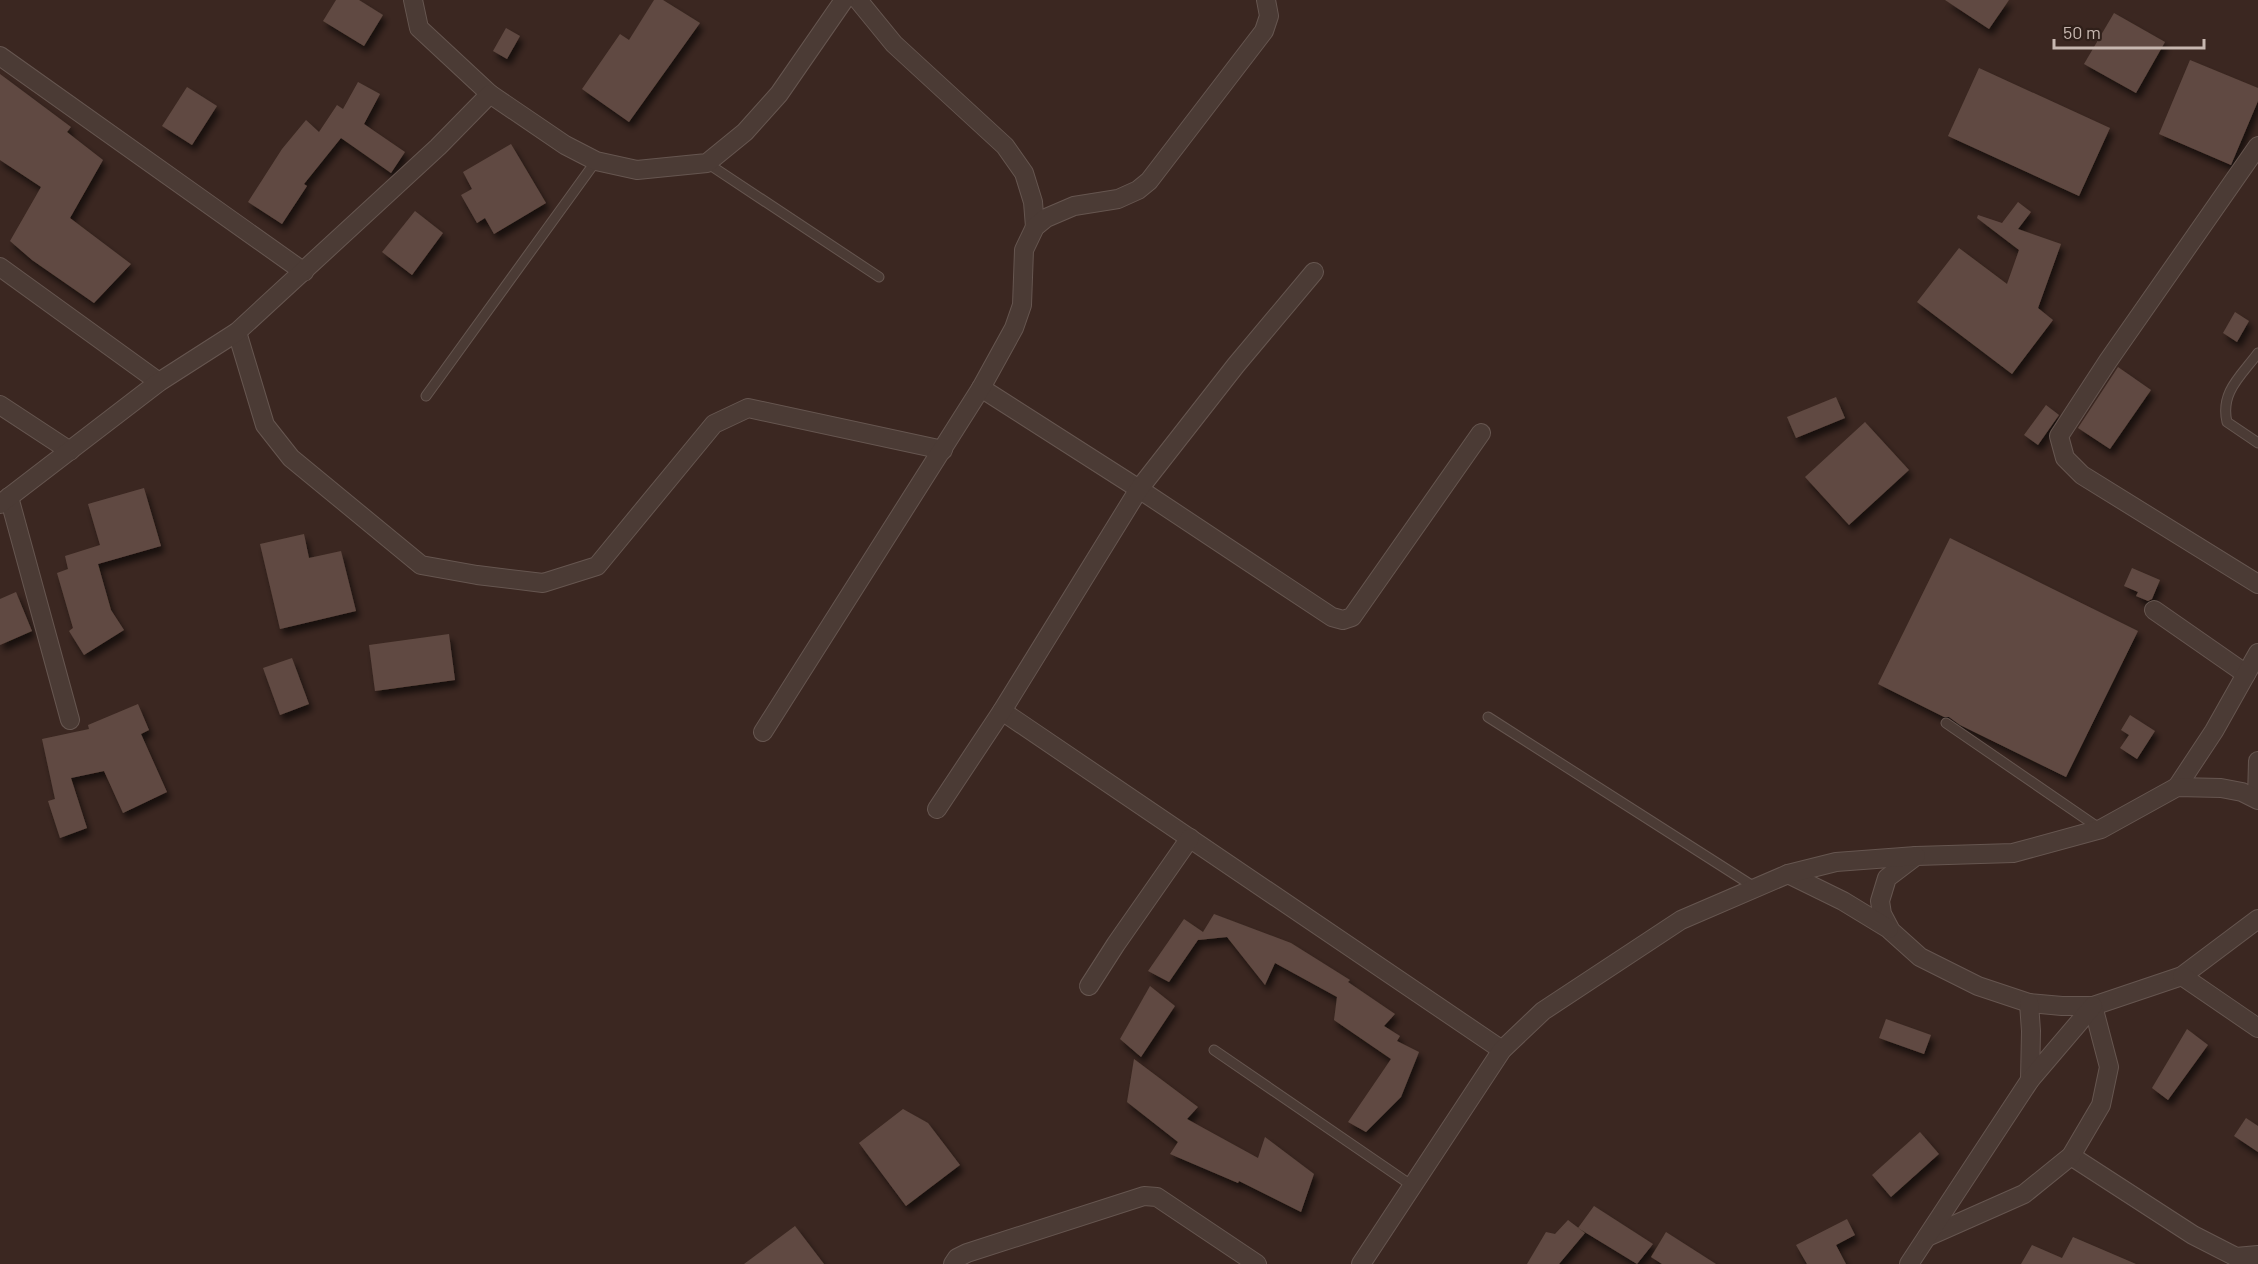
<svg xmlns="http://www.w3.org/2000/svg" width="2258" height="1264" font-family="Barlow,sans-serif">
<defs>
<filter id="shadow"><feDropShadow dx="3.5" dy="6" stdDeviation="3" flood-color="#0009"/></filter>
</defs>
<rect width="100%" height="100%" fill="#3b2721"/>
<g fill="#604a42" filter="url(#shadow)">
<polygon points="336,0 359,0 383,15 364,46 323,21"/>
<polygon points="654,0 663,0 700,23 629,122 582,89 620,34 629,40"/>
<polygon points="1945,0 2009,0 1989,29"/>
<polygon points="2114,13 2165,42 2136,93 2084,64"/>
<polygon points="506,28 520,36 507,59 493,51"/>
<polygon points="2190,60 2258,88 2258,101 2231,165 2159,134"/>
<polygon points="1979,68 2110,128 2079,196 1948,136"/>
<polygon points="0,74 71,127 67,132 103,160 70,218 131,264 94,303 32,260 10,241 41,187 0,160"/>
<polygon points="358,82 380,94 364,124 405,152 391,173 341,138 304,184 307,186 282,224 248,202 282,149 306,120 319,132 337,105 343,109"/>
<polygon points="187,87 217,106 192,145 162,126"/>
<polygon points="511,144 546,203 494,234 485,218 477,223 461,195 472,189 463,172"/>
<polygon points="2018,202 2031,212 2018,229 2061,244 2038,308 2053,320 2012,374 1917,302 1959,248 2007,284 2019,250 1977,218 1978,215 2002,223"/>
<polygon points="415,211 443,233 412,275 382,252"/>
<polygon points="2235,312 2249,321 2237,342 2223,333"/>
<polygon points="2118,367 2151,390 2110,449 2078,428"/>
<polygon points="1836,397 1845,418 1796,438 1787,417"/>
<polygon points="2046,405 2059,415 2038,445 2024,435"/>
<polygon points="1865,422 1909,470 1849,525 1805,477"/>
<polygon points="144,488 161,546 98,564 111,610 124,630 84,655 69,631 73,628 57,573 68,569 65,556 100,545 88,504"/>
<polygon points="304,534 309,558 341,551 356,611 280,629 260,544"/>
<polygon points="1950,538 2138,631 2066,777 1960,725 1949,717 1944,717 1878,684"/>
<polygon points="2132,568 2160,580 2152,599 2148,601 2136,596 2138,592 2124,586"/>
<polygon points="16,592 32,631 0,645 0,599"/>
<polygon points="449,634 455,680 375,691 369,645"/>
<polygon points="292,658 309,704 280,715 263,668"/>
<polygon points="138,704 149,730 141,734 167,792 123,813 104,771 71,778 87,828 60,838 48,801 55,799 42,739 89,729 88,725"/>
<polygon points="2130,715 2155,731 2137,759 2120,748 2129,735 2121,730"/>
<polygon points="1214,914 1291,943 1350,980 1348,982 1395,1014 1384,1026 1400,1036 1397,1041 1419,1052 1401,1097 1366,1132 1348,1122 1391,1059 1334,1020 1337,997 1275,963 1265,985 1227,937 1198,940 1200,937 1169,982 1148,971 1184,919 1203,932"/>
<polygon points="1150,986 1175,1006 1141,1057 1120,1039"/>
<polygon points="1886,1019 1931,1035 1924,1054 1879,1038"/>
<polygon points="2187,1029 2208,1045 2168,1100 2152,1088"/>
<polygon points="1134,1059 1198,1107 1187,1119 1258,1158 1265,1137 1314,1174 1301,1212 1239,1181 1238,1183 1170,1154 1178,1142 1127,1102"/>
<polygon points="903,1109 928,1123 960,1165 906,1206 859,1143"/>
<polygon points="2246,1118 2258,1126 2258,1152 2234,1136"/>
<polygon points="1920,1132 1939,1154 1891,1197 1872,1175"/>
<polygon points="1594,1206 1653,1244 1637,1264 1578,1228"/>
<polygon points="1847,1219 1855,1235 1836,1245 1846,1264 1807,1264 1796,1245"/>
<polygon points="1568,1220 1585,1233 1559,1264 1527,1264 1546,1232 1555,1234"/>
<polygon points="795,1226 824,1264 744,1264"/>
<polygon points="1666,1232 1716,1264 1662,1264 1651,1257"/>
<polygon points="2073,1237 2136,1264 2021,1264 2032,1245 2062,1258"/>
</g>
<g fill="none" stroke-linecap="round" stroke-linejoin="round">
<defs>
<g id="lane">
<polyline points="707,163 879,277"/>
<path d="M2258,353C2241,376 2220,392 2227,422L2258,443"/>
<polyline points="426,396 596,161"/>
<polyline points="1488,717 1756,888"/>
<polyline points="1946,723 2099,828"/>
<polyline points="1214,1050 1411,1185"/>
</g>
<g id="street">
<polyline points="413,0 419,28 490,94"/>
<polyline points="858,0 894,44 1005,146 1024,173 1033,202 1035,227"/>
<polyline points="0,56 304,272"/>
<polyline points="2258,146 2108,361 2059,436 2065,458 2082,475 2258,584"/>
<polyline points="0,267 159,382"/>
<polyline points="237,332 265,425 291,458 421,565 477,575 543,583 597,566 714,424 748,408 943,450"/>
<polyline points="981,388 1139,489 1332,617 1343,620 1352,617 1481,433"/>
<polyline points="0,405 70,451"/>
<polyline points="9,497 70,720"/>
<polyline points="0,504 159,382 237,332 438,147 490,94 565,145 596,161 637,170 707,163 745,132 779,94 844,0"/>
<polyline points="2154,610 2246,674"/>
<polyline points="1002,711 1502,1050"/>
<polyline points="763,732 981,388 1014,328 1022,305 1024,250 1035,227 1046,218 1074,206 1118,199 1138,190 1149,181 1264,31 1269,16 1266,0"/>
<polyline points="2177,787 2214,731 2258,653"/>
<polyline points="2257,798 2258,761"/>
<polyline points="2258,800 2242,792 2221,788 2177,787 2101,829 2013,853 1916,856 1887,878 1880,901 1882,914 1891,931 1920,957 1978,986 2029,1003 2062,1006 2093,1006 2182,976 2258,919"/>
<polyline points="937,809 1002,711 1139,489 1236,365 1314,272"/>
<polyline points="1788,874 1843,901 1889,929"/>
<polyline points="2182,976 2258,1028"/>
<polyline points="1089,986 1116,944 1190,838"/>
<polyline points="2029,1003 2031,1031 2030,1080"/>
<polyline points="2071,1156 2193,1235 2236,1257 2258,1255"/>
<polyline points="1927,1237 2024,1194 2071,1156 2101,1105 2109,1067 2093,1006"/>
<polyline points="953,1264 957,1258 967,1253 1144,1196 1157,1197 1257,1264"/>
<polyline points="1361,1264 1502,1050 1543,1011 1681,920 1788,874 1836,862 1916,856"/>
<polyline points="1909,1264 2030,1080 2093,1006"/>
</g>
</defs>
<use href="#lane" stroke="#665650" stroke-width="11"/>
<use href="#street" stroke="#665650" stroke-width="20"/>
<use href="#lane" stroke="#4b3b35" stroke-width="9"/>
<use href="#street" stroke="#4b3b35" stroke-width="18"/>
</g>
<path d="M2054 39v9h150v-9" fill="none" stroke="#c7b7b0" stroke-width="3"/>
<text x="2063" y="39" font-size="18" fill="#c7b7b0" stroke="#30201a" stroke-width="4.5" paint-order="stroke">50 m</text>
</svg>
